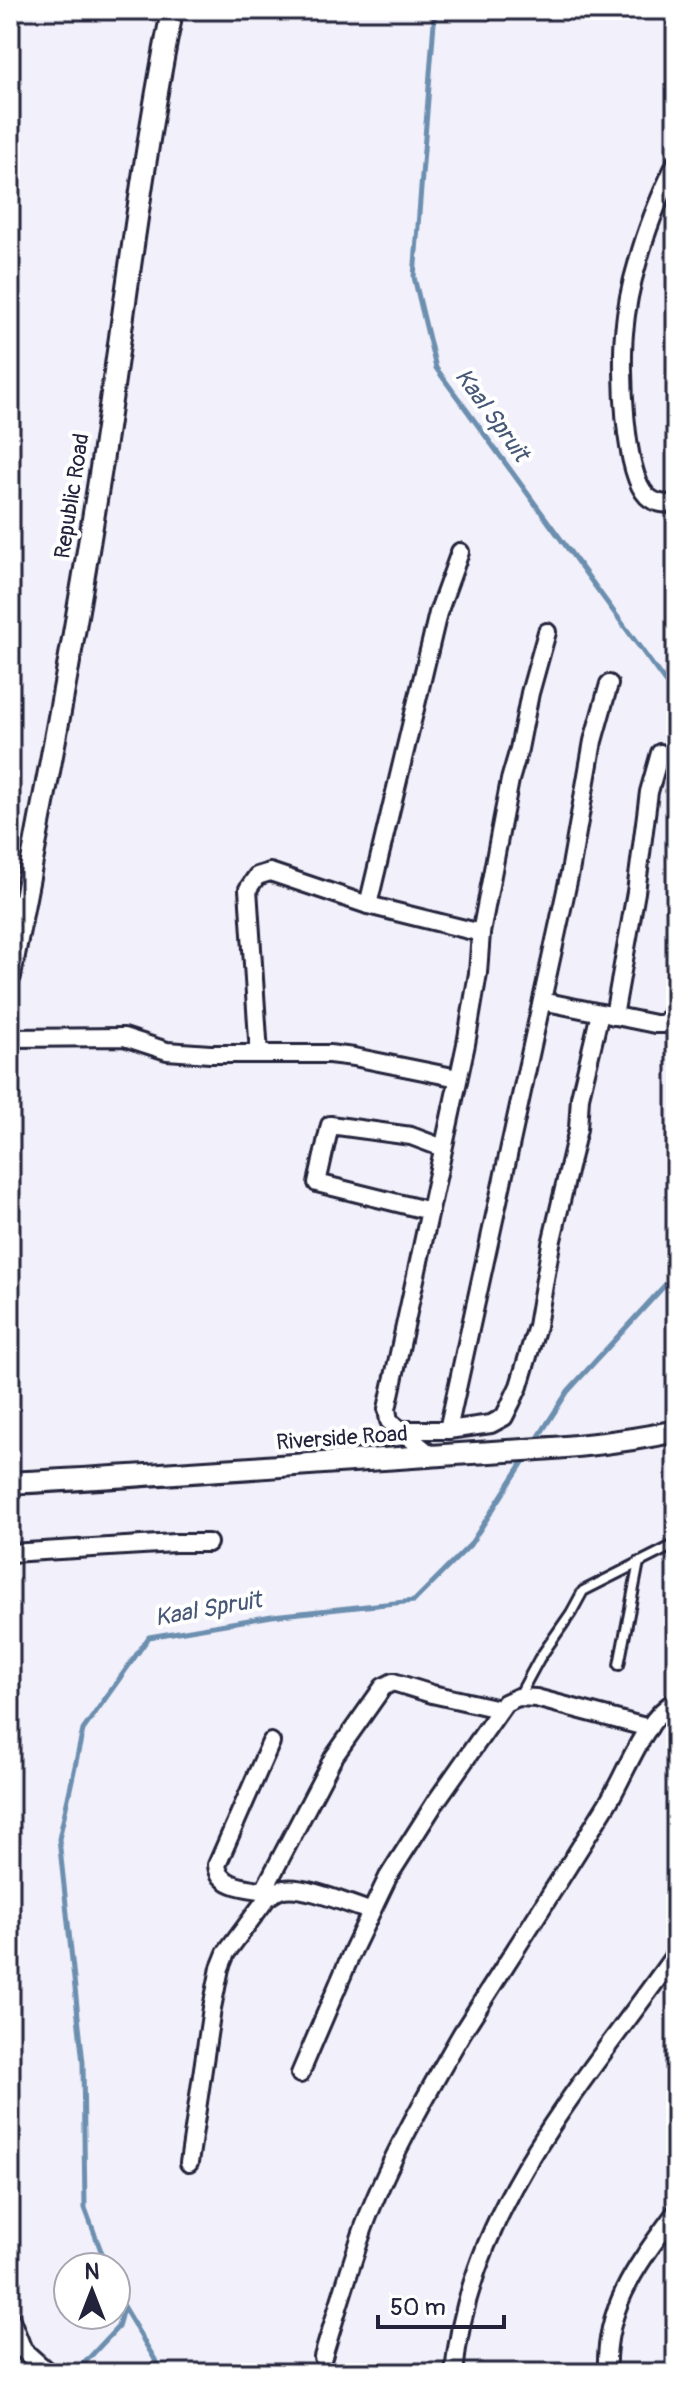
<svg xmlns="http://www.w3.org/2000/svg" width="686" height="2383" font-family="Pangolin,sans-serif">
<rect width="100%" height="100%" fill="#f2f0fa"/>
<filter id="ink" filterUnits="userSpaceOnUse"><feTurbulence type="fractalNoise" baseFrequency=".0125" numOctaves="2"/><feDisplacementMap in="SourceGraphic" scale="16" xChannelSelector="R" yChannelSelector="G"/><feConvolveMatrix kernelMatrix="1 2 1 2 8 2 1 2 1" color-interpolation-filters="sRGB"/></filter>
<g filter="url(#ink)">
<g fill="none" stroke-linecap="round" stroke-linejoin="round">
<g stroke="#6c8fb0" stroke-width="5">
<polyline points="435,10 414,277 436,368 676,697"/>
<polyline points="534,1444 568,1391 676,1273"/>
<polyline points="107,2267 85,2208 83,2063 59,1839 83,1730 149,1637 272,1616 414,1601 470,1545 527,1456"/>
<polyline points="116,2290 120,2301 163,2373"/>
<polyline points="75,2373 118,2327 123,2308"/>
</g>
<defs>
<g id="service">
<polyline points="619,1665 639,1562"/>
<polyline points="519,1696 539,1659 571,1613 583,1591 676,1544"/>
</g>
<g id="minor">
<path d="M676,163C661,194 647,227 638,261C631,284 626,309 624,333C621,367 623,472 647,496C655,504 666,504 676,504"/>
<polyline points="368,905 481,933"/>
<polyline points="542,1001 655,1024 664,1024 676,1010"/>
<polyline points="614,1016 636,892 649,792 660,753"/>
<polyline points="10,1038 124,1037 167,1051 210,1054 329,1054 354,1057 458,1078"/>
<polyline points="259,1054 248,889 257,876 270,872 368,905 438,613 460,552"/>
<polyline points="430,1211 317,1183 330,1125 411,1136 443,1148"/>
<polyline points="400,1430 448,1430 491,1424 504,1417 511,1403 519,1386 537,1326 551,1244 578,1129 580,1097 600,1013"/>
<polyline points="448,1430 570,872 593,741 609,684"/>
<polyline points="431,1455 389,1421 387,1409 466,1044 478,973 481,933 510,780 519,749 530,693 547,632"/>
<polyline points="10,1553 175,1543 208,1543"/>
<path d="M271,1742L217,1865C219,1889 253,1888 273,1892"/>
<polyline points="264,1890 333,1758 383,1687 393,1682 432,1694 499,1709"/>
<polyline points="300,2074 353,1950 388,1877 437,1800 505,1703 518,1697 536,1698 649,1728"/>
<path d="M189,2163L212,2008L220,1968L226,1953L267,1898C272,1894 277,1890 284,1889C304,1885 350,1905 370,1911"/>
<polyline points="10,2317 23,2350 49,2373"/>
<path d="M323,2357C336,2314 349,2270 364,2227C388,2161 427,2094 462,2033C511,1956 561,1879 609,1801C627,1771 645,1717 676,1701"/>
<path d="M454,2373C469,2206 584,2084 676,1953"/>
<path d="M607,2373C604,2306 639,2263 676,2212"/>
</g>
<g id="tertiary">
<path d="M10,976C41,815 72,655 97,494C122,336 139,178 170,22V10"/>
<path d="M10,1483C150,1476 289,1465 428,1456C510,1450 595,1449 676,1431"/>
</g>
</defs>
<use href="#service" stroke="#22223b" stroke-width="14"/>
<use href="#minor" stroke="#22223b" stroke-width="22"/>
<use href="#tertiary" stroke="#22223b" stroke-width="26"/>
<use href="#service" stroke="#fff" stroke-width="8"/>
<use href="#minor" stroke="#fff" stroke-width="16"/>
<use href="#tertiary" stroke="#fff" stroke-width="20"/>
</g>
</g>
<g text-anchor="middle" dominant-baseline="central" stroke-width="8" stroke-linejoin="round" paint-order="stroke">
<g font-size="22" fill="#22223b" stroke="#fff">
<text transform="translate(72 496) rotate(-81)">Republic Road</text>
<text transform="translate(342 1438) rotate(-4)">Riverside Road</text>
</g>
<g font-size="24" font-style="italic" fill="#475876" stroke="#fff">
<text transform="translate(492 415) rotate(54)">Kaal Spruit</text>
<text transform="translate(208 1609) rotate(-10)">Kaal Spruit</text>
</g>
</g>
<rect width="686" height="2383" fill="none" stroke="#fff" stroke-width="40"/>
<rect x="20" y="20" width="646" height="2343" fill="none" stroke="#22223b" stroke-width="3" filter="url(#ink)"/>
<g transform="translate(92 2291)"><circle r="38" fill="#ffffff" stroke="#a7a7b1" stroke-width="2"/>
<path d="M0-6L14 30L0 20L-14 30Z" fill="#22223b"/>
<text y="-12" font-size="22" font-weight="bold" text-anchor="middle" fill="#22223b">N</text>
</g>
<path d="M378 2315v12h126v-12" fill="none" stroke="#22223b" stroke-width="4"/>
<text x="390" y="2315" font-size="24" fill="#22223b" stroke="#ffffff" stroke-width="6" paint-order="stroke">50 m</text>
</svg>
